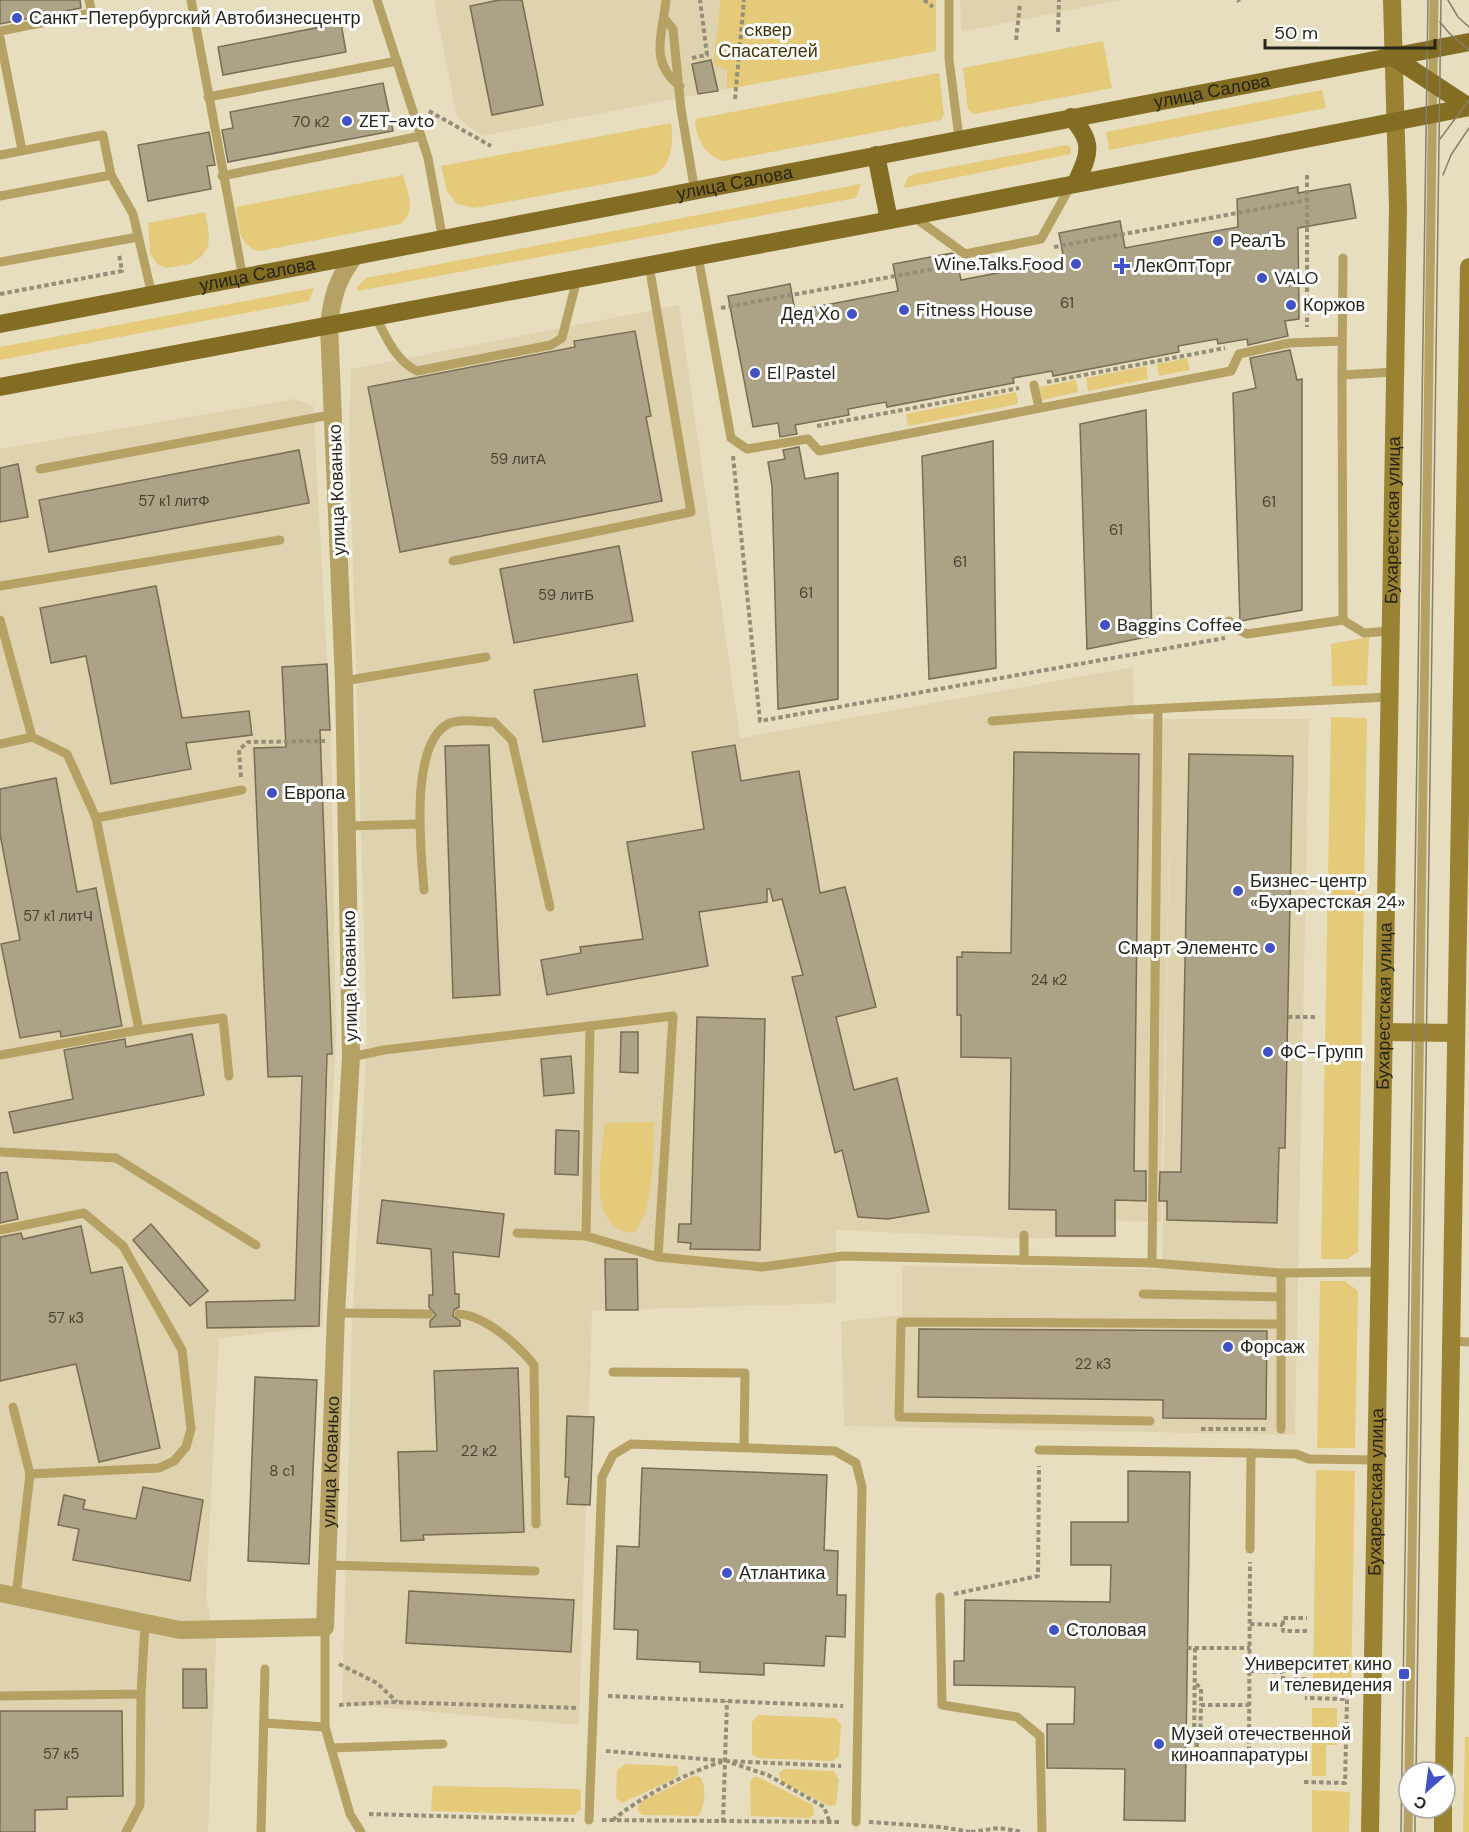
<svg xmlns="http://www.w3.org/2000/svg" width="1469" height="1832" font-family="'DM Sans',sans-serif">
<rect width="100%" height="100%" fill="#e7dec0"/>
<g fill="#dfd3af">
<polygon points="434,0 724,0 727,89 482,136 457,117"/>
<polygon points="960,0 1120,0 961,32"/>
<polygon points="679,305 740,738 1133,667 1134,719 1309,719 1295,1435 844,1426 841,1321 902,1315 902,1266 1162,1269 1171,755 1161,1222 1116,1221 1116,1238 1012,1238 836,1230 836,1303 592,1311 579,1725 342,1704 352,1327 367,1037 349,431 351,369"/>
<polygon points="294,399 313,405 331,731 336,1037 322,1327 219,1338 206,1596 216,1644 208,1832 0,1832 0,449"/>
</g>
<g fill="#e4ca79">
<path d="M720,0H936V51L727,89V70L714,65C714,43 720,22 720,0Z"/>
<polygon points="1103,41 1112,88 975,114 968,110 963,68"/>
<path d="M939,73L944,114L941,120L724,161C704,156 696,138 695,119Z"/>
<polygon points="1322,90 1326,108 1109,150 1106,132"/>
<path d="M671,123C674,141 672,166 654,175L474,208L457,204L447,191L441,166Z"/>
<polygon points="1067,145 1071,148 1071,154 905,188 904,186 908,177 914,174"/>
<path d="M403,175C408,193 417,212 400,224L260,251C238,248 239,225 236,207Z"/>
<polygon points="861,184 856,198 358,291 357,287 366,278"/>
<polygon points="205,212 209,234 208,247 201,257 190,264 166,268 157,264 150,253 148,223"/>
<polygon points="314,288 309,301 0,360 0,347"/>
<polygon points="1187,358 1190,370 1159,376 1157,364"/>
<polygon points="1146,366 1148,379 1088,391 1086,378"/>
<polygon points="1076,380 1078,392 1042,400 1040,387"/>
<polygon points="1016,392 1018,404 908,426 906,414"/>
<polygon points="1369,637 1367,685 1332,686 1331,644"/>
<polygon points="1331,717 1367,718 1358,1252 1347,1259 1321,1259"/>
<path d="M654,1122C652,1157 656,1200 636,1231C629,1234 625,1233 619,1229C588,1212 603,1152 605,1123Z"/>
<polygon points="1320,1281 1345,1281 1358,1291 1355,1448 1317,1448"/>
<polygon points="1316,1470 1355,1471 1351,1694 1313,1692"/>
<polygon points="1312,1708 1337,1708 1337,1745 1326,1745 1326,1776 1312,1776"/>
<polygon points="758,1715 836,1718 841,1725 839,1756 833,1761 758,1758 752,1754 752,1722"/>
<polygon points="1465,1737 1469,1737 1469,1832 1463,1832"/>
<polygon points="626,1764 677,1766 679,1774 674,1779 622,1803 616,1798 617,1770"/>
<polygon points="784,1769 834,1771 839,1780 836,1805 829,1806 781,1781 779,1773"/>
<path d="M693,1776L700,1777C707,1785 705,1808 698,1816L642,1815L637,1809L640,1802Z"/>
<polygon points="754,1777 758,1777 813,1805 814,1815 809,1818 751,1816 750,1782"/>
<polygon points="433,1786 577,1789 581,1790 581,1809 574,1815 431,1811"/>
<polygon points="1312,1790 1350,1792 1349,1832 1312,1832"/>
</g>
<g fill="#aca387" stroke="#766d53" stroke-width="1.5">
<polygon points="0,0 80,0 81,8 0,24"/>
<polygon points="499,0 522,0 543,105 492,115 470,6"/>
<polygon points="341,23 346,52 223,75 218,47"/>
<polygon points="711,60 718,91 698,94 692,64"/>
<polygon points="383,83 393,131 228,162 222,130 233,128 230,112"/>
<polygon points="209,132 215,165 207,166 211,189 148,201 138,145"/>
<polygon points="1350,184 1356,218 1298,228 1299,319 1285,321 1288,336 1248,345 1247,339 1218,344 1217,339 1178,346 1179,352 1053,376 1052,371 1013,378 1014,383 950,395 887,407 886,402 848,409 849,415 795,425 797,434 780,437 778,423 753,427 728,296 790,284 795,311 898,291 893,264 952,253 956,256 961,280 1064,260 1059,233 1120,221 1125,248 1238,227 1237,199 1298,187 1298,193"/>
<polygon points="635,331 651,416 646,417 662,501 400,552 368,387 575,347 574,341"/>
<polygon points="1290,350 1297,380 1302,379 1302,610 1240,621 1233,393 1256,388 1250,358"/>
<polygon points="1146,410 1152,636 1087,649 1080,424"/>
<polygon points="993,441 996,668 929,679 922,456"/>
<polygon points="799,447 805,479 838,473 838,699 778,709 772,486 768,462 785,459 783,450"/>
<polygon points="299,450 309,503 49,552 39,500"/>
<polygon points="18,464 28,517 0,522 0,468"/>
<polygon points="619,546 633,621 514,643 500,569"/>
<polygon points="156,586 182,718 249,711 252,735 186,743 191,769 111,784 86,656 51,663 40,608"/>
<polygon points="327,664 330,730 320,730 332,1054 327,1054 319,1326 207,1328 206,1302 295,1300 302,1076 268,1077 254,748 286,747 282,667"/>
<polygon points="637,674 645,726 543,742 534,690"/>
<polygon points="489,745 500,995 453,998 445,746"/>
<polygon points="735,745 741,781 799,771 820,893 845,887 876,1007 836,1017 854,1090 897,1078 929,1212 888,1219 858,1217 842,1150 835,1153 792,977 803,975 782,899 773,901 770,889 767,889 767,902 699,912 708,966 547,995 541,960 581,953 580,947 643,939 627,842 704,829 692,752"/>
<polygon points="1014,752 1139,754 1134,1171 1146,1171 1146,1201 1115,1200 1115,1236 1056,1236 1056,1210 1009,1209 1011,1058 961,1057 961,1015 957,1015 957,957 962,957 962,952 1011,953"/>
<polygon points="1189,754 1293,756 1285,1148 1279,1148 1277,1223 1167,1220 1167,1201 1159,1201 1160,1172 1181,1172"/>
<polygon points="56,778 77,892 96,888 122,1026 61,1037 60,1031 20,1038 1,944 20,940 0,834 0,789"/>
<polygon points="697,1017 765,1019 760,1250 690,1249 691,1243 678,1242 679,1224 691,1224"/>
<polygon points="621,1032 638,1032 638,1073 620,1072"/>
<polygon points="192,1034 204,1095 14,1133 9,1112 73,1099 64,1050 125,1039 126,1047"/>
<polygon points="571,1056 574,1093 544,1096 541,1059"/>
<polygon points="556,1130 579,1131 578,1175 555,1174"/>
<polygon points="7,1172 18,1219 0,1223 0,1173"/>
<polygon points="382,1200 504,1214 499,1257 453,1252 455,1294 459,1294 459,1307 454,1310 453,1316 460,1321 460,1326 430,1327 430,1321 436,1315 429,1307 429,1295 433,1295 431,1249 377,1243"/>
<polygon points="151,1224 208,1291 190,1306 133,1240"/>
<polygon points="81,1226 91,1273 122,1267 160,1448 99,1462 76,1364 0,1381 0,1237 21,1233 23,1239"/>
<polygon points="605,1259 637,1259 638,1310 606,1310"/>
<polygon points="919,1329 1267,1331 1266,1419 1163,1418 1163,1400 918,1397"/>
<polygon points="518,1368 524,1532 423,1535 424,1540 401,1541 398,1452 437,1451 434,1371"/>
<polygon points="255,1377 317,1380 309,1564 248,1561"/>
<polygon points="567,1416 594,1417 590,1505 567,1504 569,1477 565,1477"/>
<polygon points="642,1468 827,1475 824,1550 838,1551 837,1595 846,1595 845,1637 826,1636 824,1666 764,1663 764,1675 700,1672 700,1662 637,1659 638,1630 614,1629 617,1546 639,1547"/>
<polygon points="1128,1471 1190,1472 1185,1821 1124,1820 1125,1769 1047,1768 1047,1724 1074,1724 1075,1687 954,1685 954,1661 964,1661 965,1600 1110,1602 1111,1565 1071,1565 1071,1522 1128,1522"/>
<polygon points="143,1487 203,1500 190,1581 73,1560 79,1529 58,1525 64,1495 85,1500 83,1509 136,1519"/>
<polygon points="409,1591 574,1600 571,1652 406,1643"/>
<polygon points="183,1669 206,1669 207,1708 183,1708"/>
<polygon points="0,1711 122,1711 123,1796 67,1797 67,1809 35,1810 35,1832 0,1832"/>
</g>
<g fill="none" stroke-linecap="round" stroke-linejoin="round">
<g stroke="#948e78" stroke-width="4" stroke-dasharray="4.5 3" stroke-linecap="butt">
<polyline points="924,0 933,7"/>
<polyline points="1238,0 1239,2"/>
<polyline points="1058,32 1059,0"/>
<polyline points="1016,40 1020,4"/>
<polyline points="692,58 707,55 700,0"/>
<polyline points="735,99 744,0"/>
<polyline points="429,111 491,146"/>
<polyline points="1307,175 1307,327"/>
<polyline points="1054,247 1307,200"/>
<polyline points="0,294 122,271 119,254"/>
<polyline points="721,308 955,265"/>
<polyline points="1047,382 1225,348"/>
<polyline points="817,426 1019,388"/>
<polyline points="733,456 760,721 1225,638"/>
<polyline points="241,777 239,750 248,742 325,741"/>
<polyline points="1288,1017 1316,1017"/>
<polyline points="1201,1429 1268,1429"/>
<polyline points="954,1594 1038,1576 1039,1466"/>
<polyline points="1250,1624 1283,1625"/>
<polyline points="1307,1631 1283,1631 1283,1618 1307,1618"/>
<polyline points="1187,1648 1250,1648"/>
<polyline points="1195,1648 1194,1745 1200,1745 1201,1705 1249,1705"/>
<polyline points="339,1664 377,1683 397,1702"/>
<polyline points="1250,1671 1283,1672"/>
<polyline points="1306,1679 1283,1680 1283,1664 1306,1664"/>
<polyline points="1196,1684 1201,1688 1201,1705"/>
<polyline points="608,1696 843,1706"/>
<polyline points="339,1705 391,1702 578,1708"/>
<polyline points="606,1751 726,1761 841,1766"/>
<polyline points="1249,1751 1250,1562"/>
<polyline points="732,1763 768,1775 824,1807 830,1823"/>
<polyline points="1304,1782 1345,1783 1347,1699 1305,1698"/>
<polyline points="369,1814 574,1820"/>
<polyline points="602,1820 841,1822"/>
<path d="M613,1820C637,1799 691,1770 722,1762"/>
<polyline points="723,1822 727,1701"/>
<polyline points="869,1822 941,1827 970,1832"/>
<polyline points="971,1832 999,1828 1023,1832"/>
</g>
<g stroke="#b4a163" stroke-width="9">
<polyline points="191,0 243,278"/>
<polyline points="377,0 428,158 443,240"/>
<path d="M666,0C663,33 648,62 680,86"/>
<polyline points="949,0 949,59 959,138"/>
<polyline points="664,18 673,29 681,109 695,192"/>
<polyline points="0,31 92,13 89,0"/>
<polyline points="0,38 22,150"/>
<polyline points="208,97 397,61"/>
<polyline points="0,155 103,135 111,175"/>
<polyline points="222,176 421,136"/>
<polyline points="0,196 111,175 133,214 152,295"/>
<polyline points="914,217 965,254 1041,239 1071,185"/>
<polyline points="698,256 731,438 747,449 808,439 819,451 1231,371 1239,354 1289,343 1342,341"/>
<polyline points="1343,258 1342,375 1395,372"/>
<polyline points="0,262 138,237"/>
<path d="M375,316C387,338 395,360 417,371L551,345L562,338L577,279"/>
<polyline points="1342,375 1343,620"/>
<polyline points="1034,385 1039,408"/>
<polyline points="40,469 335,414"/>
<polyline points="453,561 691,512 649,265"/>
<polyline points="0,586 280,540"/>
<polyline points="0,620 32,737 0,744"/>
<polyline points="1229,621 1235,628 1247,634 1343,620 1364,633 1390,631"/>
<polyline points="344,681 486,657"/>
<polyline points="992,721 1130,710 1389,697"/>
<polyline points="32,737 67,754 96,818 139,1030"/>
<polyline points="96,818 242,790"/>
<polyline points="348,826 420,824"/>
<path d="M424,890C421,852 409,745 448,724C458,718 481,722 494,722L512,740L550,907"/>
<polyline points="0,1055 139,1030 223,1018 229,1076"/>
<polyline points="351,1057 384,1050 590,1026"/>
<polyline points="0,1152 116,1158 256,1245"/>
<polyline points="0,1230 84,1213 123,1246 182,1350 191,1429 186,1447 174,1461 159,1468 30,1474"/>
<polyline points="517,1233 586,1236 658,1257 762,1267 843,1256 1152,1263 1281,1273 1380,1272"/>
<polyline points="586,1236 590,1026 673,1016 658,1257"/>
<polyline points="1024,1260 1024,1235"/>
<polyline points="1152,1263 1158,709"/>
<polyline points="1281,1273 1281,1429"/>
<polyline points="1143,1294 1281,1297"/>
<polyline points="336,1313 429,1314"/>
<path d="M459,1314C486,1316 518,1345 534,1365L536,1524"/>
<polyline points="1452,1341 1469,1342"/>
<polyline points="613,1372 745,1373 744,1447"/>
<polyline points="13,1407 30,1474 16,1596"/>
<polyline points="1150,1421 899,1417 901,1322 1281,1324"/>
<polyline points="1039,1450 1251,1453 1296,1454 1309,1459 1376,1460"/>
<polyline points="1250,1549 1251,1453"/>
<polyline points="327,1565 535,1571"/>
<polyline points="940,1597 942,1705 1017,1717 1040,1736 1042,1832"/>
<polyline points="325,1627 325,1727 350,1814 361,1832"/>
<polyline points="0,1696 141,1694 145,1623"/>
<polyline points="264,1723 325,1727"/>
<polyline points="331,1748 443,1744"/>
<polyline points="1409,1772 1434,0"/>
<polyline points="589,1820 602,1477 613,1455 631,1444 835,1451 856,1463 862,1487 856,1822"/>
<polyline points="126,1832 140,1805 141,1694"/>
<polyline points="261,1832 265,1669"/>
<polyline points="1408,1832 1409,1777"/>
</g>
<path stroke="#b4a163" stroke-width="18" id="s1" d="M0,1593L180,1630L325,1627L336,1313L351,1057L344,681L329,325C332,298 337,279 354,257"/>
<g stroke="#9a8233" stroke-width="18">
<polyline points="1385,1032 1455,1033"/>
<polyline points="1444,1772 1469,267"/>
<path id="s2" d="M1370,1832L1398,207L1392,0"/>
<polyline points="1443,1832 1443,1808"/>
</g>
<g stroke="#836d23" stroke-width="18">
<polyline points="1393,57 1469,107"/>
<path d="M1071,117C1095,143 1089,154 1076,183"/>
<polyline points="876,155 889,220"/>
<path id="s3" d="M0,324L1469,42"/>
<polyline points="0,387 912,216 1469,107"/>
</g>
<g stroke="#857f6b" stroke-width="1.5">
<polyline points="1448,0 1458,17 1469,27"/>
<polyline points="1440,22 1450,34 1469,50"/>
<polyline points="1440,139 1469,100"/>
<polyline points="1443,175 1451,155 1469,128"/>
<polyline points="1416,1772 1441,0"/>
<polyline points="1401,1832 1428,0"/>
<polyline points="1415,1832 1415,1808"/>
</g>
</g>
<g fill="#4251c5" stroke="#fff" stroke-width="2">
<circle cx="17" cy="18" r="6"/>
<circle cx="347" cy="121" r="6"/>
<circle cx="1218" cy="241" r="6"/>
<circle cx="1076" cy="264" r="6"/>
<path d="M1119 257h6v6h6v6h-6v6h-6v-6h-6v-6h6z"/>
<circle cx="1262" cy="278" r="6"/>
<circle cx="1291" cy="305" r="6"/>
<circle cx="904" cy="310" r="6"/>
<circle cx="852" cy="314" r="6"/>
<circle cx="755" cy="373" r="6"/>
<circle cx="1105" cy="625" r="6"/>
<circle cx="272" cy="793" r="6"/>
<circle cx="1238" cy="891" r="6"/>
<circle cx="1270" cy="948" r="6"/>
<circle cx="1268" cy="1052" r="6"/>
<circle cx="1228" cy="1347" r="6"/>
<circle cx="727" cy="1573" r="6"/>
<circle cx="1054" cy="1630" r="6"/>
<rect x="1398" y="1668" width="12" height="12" rx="3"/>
<circle cx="1159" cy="1744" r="6"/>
</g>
<g text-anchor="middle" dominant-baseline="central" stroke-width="6" stroke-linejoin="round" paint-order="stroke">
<g font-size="15" fill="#484434">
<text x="311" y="122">70 к2</text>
<text x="1067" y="303">61</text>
<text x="518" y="459">59 литА</text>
<text x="174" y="501">57 к1 литФ</text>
<text x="1269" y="502">61</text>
<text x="1116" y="530">61</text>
<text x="960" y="562">61</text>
<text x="806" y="593">61</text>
<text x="566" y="595">59 литБ</text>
<text x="58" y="916">57 к1 литЧ</text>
<text x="1049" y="980">24 к2</text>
<text x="66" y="1318">57 к3</text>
<text x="1093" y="1364">22 к3</text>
<text x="479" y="1451">22 к2</text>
<text x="282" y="1471">8 с1</text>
<text x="61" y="1754">57 к5</text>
</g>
<g font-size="18" fill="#272419" stroke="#fff" text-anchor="start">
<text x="29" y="18">Санкт-Петербургский Автобизнесцентр</text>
<text x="359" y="121">ZET-avto</text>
<text x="1230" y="241">РеалЪ</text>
<text x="1064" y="264" text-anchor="end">Wine.Talks.Food</text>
<text x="1134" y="266">ЛекОптТорг</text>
<text x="1274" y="278">VALO</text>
<text x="1303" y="305">Коржов</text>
<text x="916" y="310">Fitness House</text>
<text x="840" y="314" text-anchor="end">Дед Хо</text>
<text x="767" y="373">El Pastel</text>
<text x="1117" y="625">Baggins Coffee</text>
<text x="284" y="793">Европа</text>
<text x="1250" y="881">Бизнес-центр<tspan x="1250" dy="21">«Бухарестская 24»</tspan></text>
<text x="1258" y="948" text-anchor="end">Смарт Элементс</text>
<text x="1280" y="1052">ФС-Групп</text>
<text x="1240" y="1347">Форсаж</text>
<text x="739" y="1573">Атлантика</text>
<text x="1066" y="1630">Столовая</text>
<text x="1392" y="1664" text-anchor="end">Университет кино<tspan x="1392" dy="21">и телевидения</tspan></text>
<text x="1171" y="1734">Музей отечественной<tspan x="1171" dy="21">киноаппаратуры</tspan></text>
</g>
<g font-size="18" fill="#413406" stroke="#fff">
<text x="768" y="30">cквер<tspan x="768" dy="21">Спасателей</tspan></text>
</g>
<g font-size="18" fill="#272419" stroke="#fff">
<text stroke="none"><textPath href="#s3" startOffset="1234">улица Салова</textPath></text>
<text stroke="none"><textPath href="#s3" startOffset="748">улица Салова</textPath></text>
<text stroke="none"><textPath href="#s3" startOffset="262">улица Салова</textPath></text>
<text transform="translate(337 490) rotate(-92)">улица Кованько</text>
<text stroke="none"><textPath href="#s2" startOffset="1312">Бухарестская улица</textPath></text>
<text transform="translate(350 976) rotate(-91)">улица Кованько</text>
<text stroke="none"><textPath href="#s2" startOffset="826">Бухарестская улица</textPath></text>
<text stroke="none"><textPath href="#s1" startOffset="494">улица Кованько</textPath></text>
<text stroke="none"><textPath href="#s2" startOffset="340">Бухарестская улица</textPath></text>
</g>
</g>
<g transform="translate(1427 1790) rotate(208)"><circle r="28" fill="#ffffff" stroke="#a9a7a3" stroke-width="1.5"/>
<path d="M0-4.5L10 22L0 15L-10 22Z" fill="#4251c5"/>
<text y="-9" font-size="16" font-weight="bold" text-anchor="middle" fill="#272419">С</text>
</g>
<path d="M1265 39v9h170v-9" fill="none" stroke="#272419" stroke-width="3"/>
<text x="1274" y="39" font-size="18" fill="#272419" stroke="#ffffff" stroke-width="4.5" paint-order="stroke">50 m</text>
</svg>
